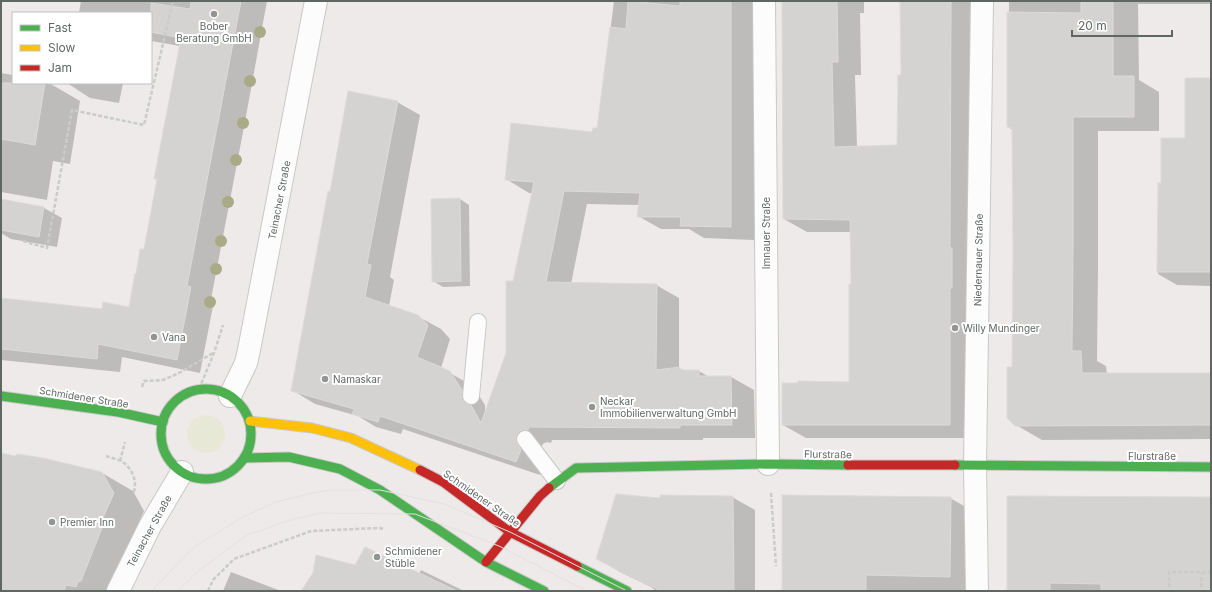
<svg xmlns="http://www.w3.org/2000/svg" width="1212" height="592" font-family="Inter,sans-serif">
<rect width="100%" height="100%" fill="#eeeaea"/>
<circle fill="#e8e8d6" cx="206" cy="434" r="19"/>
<g fill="#0003">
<polygon points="81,1 267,1 244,127 211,299 214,301 200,373 122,357 120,372 1,360 1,299 103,310 129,308 144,251 158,180 155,178 180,46 151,41 151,13 79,13"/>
<polygon points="614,1 754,1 754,240 704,238 689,229 661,229 638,216 639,205 587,204 571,284 656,285 679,298 679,368 685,371 699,371 709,377 731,377 754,390 755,438 703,438 703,440 552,440 551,443 547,442 543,444 539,449 544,463 540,475 403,429 401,434 376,427 358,416 315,404 292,390 330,193 397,102 420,115 390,277 394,280 389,306 417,316 441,329 450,339 441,368 473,386 485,405 485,413 507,353 514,282 533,193 529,193 506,179 593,134 598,130"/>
<polygon points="783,1 864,1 864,13 860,13 861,75 855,75 857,147 898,146 902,76 901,1 974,1 973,438 806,438 783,425 850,383 852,286 851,232 807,232 784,219"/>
<polygon points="1009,1 1211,1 1211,4 1138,4 1139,80 1159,92 1159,131 1098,131 1098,267 1097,361 1106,366 1107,374 1211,374 1211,439 1042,440 1016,425 1013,368 1013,130 1008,127"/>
<polygon points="1,73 13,75 13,83 49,83 80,101 70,164 53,161 47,200 1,192"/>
<polygon points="1211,79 1211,286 1177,285 1158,274 1159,184 1162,184 1186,139"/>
<polygon points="67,83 123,83 119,103 90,98"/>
<polygon points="460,199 469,205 470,286 443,287 433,281"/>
<polygon points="1,200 44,208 62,218 57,247 11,239 1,233"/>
<polygon points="1,454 102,473 133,491 144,511 132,539 114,591 1,591"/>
<polygon points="732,497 755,510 755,591 656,591 651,587 620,572 598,559 661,499"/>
<polygon points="950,498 973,511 973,591 783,591"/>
<polygon points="1211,498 1211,591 1008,591"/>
<polygon points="356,566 419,574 421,570 464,591 302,591"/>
<polygon points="231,572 281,591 223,591"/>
</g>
<g fill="#d5d3d2" stroke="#ded9da">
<polygon points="191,1 241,1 187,286 191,287 177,360 98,344 97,359 1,349 1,298 102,309 103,302 129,307 135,273 136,274 140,249 144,249 157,179 154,179 181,38 151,32 151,3 190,9"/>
<polygon points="628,1 680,6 680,1 731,1 731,227 680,226 681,217 637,217 640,193 564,191 546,282 657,284 656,370 680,367 680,370 699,370 699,376 731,376 732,425 680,425 680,428 529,427 528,430 523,430 520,431 516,436 516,441 521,450 516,462 380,416 378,422 352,414 354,409 291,391 328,191 330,192 348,91 398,101 367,264 371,265 365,297 418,315 428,325 417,357 450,371 462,390 463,400 466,404 471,405 481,423 506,353 506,281 513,281 534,182 505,180 511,123 592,132 593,128 597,128 610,27 626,29"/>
<polygon points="782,1 837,1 838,62 832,62 834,147 897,145 898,75 901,75 900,1 951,1 950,248 952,248 952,288 950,288 950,425 782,425 782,383 798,383 798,381 849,382 849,284 851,284 850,220 783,219"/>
<polygon points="1081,1 1113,1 1113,76 1134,76 1134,117 1073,117 1073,252 1072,351 1081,351 1082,373 1211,373 1211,425 1015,426 1007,418 1007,367 1012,367 1013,250 1012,128 1007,127 1007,12 1081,13"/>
<polygon points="1185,78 1211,78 1211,272 1157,272 1158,183 1161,183 1161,138 1185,138"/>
<polygon points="1,83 45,83 35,145 1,139"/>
<polygon points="460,198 461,281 432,282 431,199"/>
<polygon points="1,199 44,207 39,237 1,230"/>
<polygon points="1,453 15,456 17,454 43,458 102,472 114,493 102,520 104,523 81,581 78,582 76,587 66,585 64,591 1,591"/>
<polygon points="616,494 660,498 660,495 733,496 734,591 661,591 596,559"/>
<polygon points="782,495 951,497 950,577 866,575 866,591 782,591"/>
<polygon points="1007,496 1211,497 1211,591 1101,591 1101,584 1050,583 1050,591 1007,591"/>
<polygon points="365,547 457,591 301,591 313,573 316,555 355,565"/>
</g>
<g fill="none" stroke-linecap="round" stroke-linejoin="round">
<defs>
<g id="lane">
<polyline points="471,396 478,322"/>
<polyline points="525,439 557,481"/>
</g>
<g id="street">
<polyline points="764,1 768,464"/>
<polyline points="230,396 246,363 249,350 316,1"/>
<polyline points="118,591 150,526 182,472"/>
<polyline points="977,591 975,466 982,1"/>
</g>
<g id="fast">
<circle cx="206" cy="434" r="45"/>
<polyline points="1,396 118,412 163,422"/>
<polyline points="244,458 289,457 340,469 380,490 486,562 544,591"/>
<polyline points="955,465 1211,467"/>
<polyline points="549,488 576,468 768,464 848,465"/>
<polyline points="577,566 627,591"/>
</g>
<polyline id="slow" points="250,421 312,428 351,438 420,470"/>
<g id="jam">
<polyline points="848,465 955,465"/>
<polyline points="420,470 443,482 510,532 577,566"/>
<polyline points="486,562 540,496 549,488"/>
</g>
</defs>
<use href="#lane" stroke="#c9c8c8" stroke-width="18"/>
<use href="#street" stroke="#c9c8c8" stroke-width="24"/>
<use href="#fast" stroke="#c9c9c8" stroke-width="11"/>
<use href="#slow" stroke="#c9c9c8" stroke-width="11"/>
<use href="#jam" stroke="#c9c9c8" stroke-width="11"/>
<g stroke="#c9ccc7" stroke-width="2.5" stroke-dasharray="4 2" stroke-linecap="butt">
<polyline points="23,241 47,248 72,110 144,125 173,1"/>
<polyline points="142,387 144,381 163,380 179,373 213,353"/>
<polyline points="199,389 214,353 223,325"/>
<path d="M106,456C111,458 119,459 124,463C133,470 138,483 133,494"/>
<polyline points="120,461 125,442"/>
<polyline points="771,493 776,566"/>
<polyline points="1169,587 1169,572 1211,572"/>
<polyline points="1201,587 1202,572"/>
<polyline points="208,591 213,580 234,559 311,531 379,528 384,529"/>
</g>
<use href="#lane" stroke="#fcfcfc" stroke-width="16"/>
<use href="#street" stroke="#fcfcfc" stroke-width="22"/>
<use href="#fast" stroke="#4caf50" stroke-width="9"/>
<use href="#slow" stroke="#ffc107" stroke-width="9"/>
<use href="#jam" stroke="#c62828" stroke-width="9"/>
<g stroke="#e2e2e2" stroke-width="1">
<polyline points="152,591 163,579 194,547 243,517 276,502 313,493 331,490 380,490 444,504 510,532 627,591"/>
<polyline points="178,591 198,571 247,535 290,520 320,513 415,514 499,546 587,591"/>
</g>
</g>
<g fill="#a9ab86">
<circle cx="260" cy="32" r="6"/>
<circle cx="250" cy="81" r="6"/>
<circle cx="243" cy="123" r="6"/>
<circle cx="236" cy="160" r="6"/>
<circle cx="228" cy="202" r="6"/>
<circle cx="221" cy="241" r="6"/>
<circle cx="216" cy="269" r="6"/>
<circle cx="210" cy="302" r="6"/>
</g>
<g fill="#919593" stroke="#fff" stroke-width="1.5">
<circle cx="214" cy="14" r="4"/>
<circle cx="955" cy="328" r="4"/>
<circle cx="154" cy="337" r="4"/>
<circle cx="325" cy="379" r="4"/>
<circle cx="592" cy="407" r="4"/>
<circle cx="52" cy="522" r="4"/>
<circle cx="377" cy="557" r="4"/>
</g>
<g text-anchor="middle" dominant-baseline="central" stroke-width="4" stroke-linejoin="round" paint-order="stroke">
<g font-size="10" fill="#5f6764" stroke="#fff" text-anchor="start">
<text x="214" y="26" text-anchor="middle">Bober<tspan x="214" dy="12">Beratung GmbH</tspan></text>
<text x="963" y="328">Willy Mundinger</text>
<text x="162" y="337">Vana</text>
<text x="333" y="379">Namaskar</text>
<text x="600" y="401">Neckar<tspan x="600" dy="12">Immobilienverwaltung GmbH</tspan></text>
<text x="60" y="522">Premier Inn</text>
<text x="385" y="551">Schmidener<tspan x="385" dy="12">Stüble</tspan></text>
</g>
<g font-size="10" fill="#5f6764" stroke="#fff">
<text transform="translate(279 200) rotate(-79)">Teinacher Straße</text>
<text transform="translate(766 233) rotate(-90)">Imnauer Straße</text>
<text transform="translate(978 260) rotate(-89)">Niedernauer Straße</text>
<text transform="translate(84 397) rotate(9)">Schmidener Straße</text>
<text transform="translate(828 454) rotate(1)">Flurstraße</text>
<text x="1152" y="456">Flurstraße</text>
<text transform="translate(482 498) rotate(35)">Schmidener Straße</text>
<text transform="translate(149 531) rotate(-61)">Teinacher Straße</text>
</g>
</g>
<rect width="1212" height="592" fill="none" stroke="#5f6764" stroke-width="4"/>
<rect x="12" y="12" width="140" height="72" fill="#ffffff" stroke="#bfc2c1"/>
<rect x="20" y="25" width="20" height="6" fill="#4caf50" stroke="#bfc2c1"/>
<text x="48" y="32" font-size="12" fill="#5f6764">Fast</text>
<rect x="20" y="45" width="20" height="6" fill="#ffc107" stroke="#bfc2c1"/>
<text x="48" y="52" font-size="12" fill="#5f6764">Slow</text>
<rect x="20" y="65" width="20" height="6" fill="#c62828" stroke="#bfc2c1"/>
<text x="48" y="72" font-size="12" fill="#5f6764">Jam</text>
<path d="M1072 30v6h100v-6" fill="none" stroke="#5f6764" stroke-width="2"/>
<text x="1078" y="30" font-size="12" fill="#5f6764" stroke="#ffffff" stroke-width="3" paint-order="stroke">20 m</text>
</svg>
